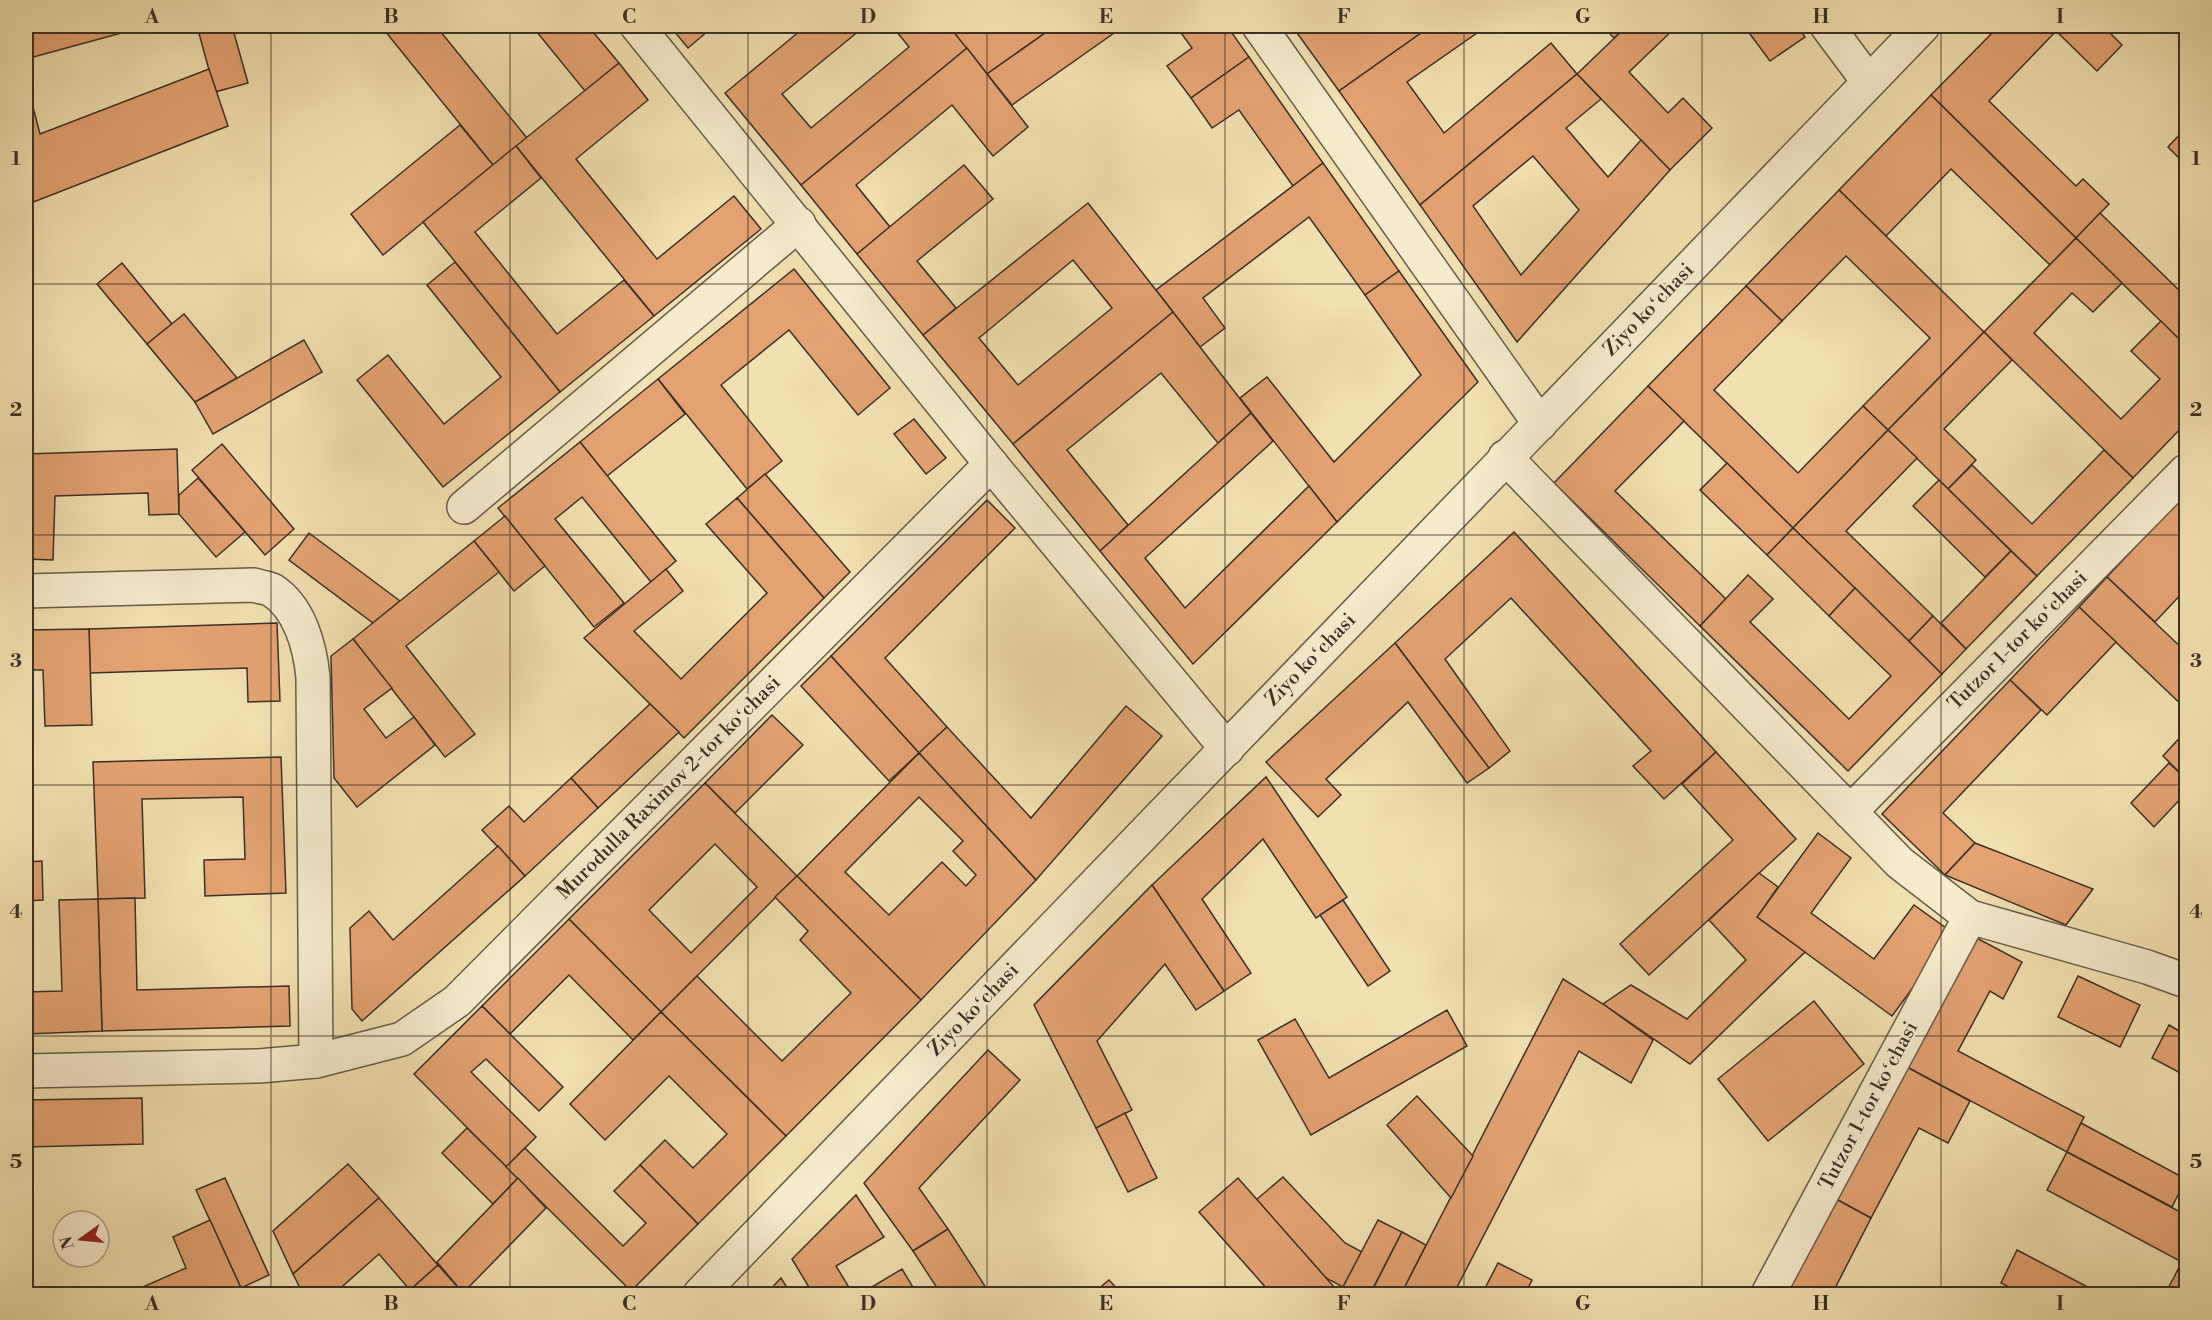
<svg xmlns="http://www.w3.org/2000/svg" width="2212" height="1320" font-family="'Libre Bodoni',serif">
<rect width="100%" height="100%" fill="#f1e0b1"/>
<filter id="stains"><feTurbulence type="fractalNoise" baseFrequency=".00333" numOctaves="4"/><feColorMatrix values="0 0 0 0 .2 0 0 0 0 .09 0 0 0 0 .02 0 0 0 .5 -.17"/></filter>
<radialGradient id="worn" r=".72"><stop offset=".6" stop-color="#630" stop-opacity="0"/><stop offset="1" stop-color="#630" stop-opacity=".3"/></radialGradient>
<g fill="#e4a273" stroke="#3a3026" stroke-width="1.5" fill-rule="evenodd">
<polygon points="26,26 147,26 26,59"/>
<polygon points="197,26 232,26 248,83 215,92"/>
<polygon points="381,26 436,26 527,138 493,165"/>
<polygon points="532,26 588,26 619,63 585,91"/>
<polygon points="670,26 714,26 688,48"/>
<polygon points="806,26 865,26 782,94 811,128 909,47 892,26 949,26 967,48 801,185 725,93"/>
<polygon points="949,26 994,26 1000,33 1010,26 1055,26 987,74"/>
<polygon points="1055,26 1124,26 1012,105 987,74"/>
<polygon points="1176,26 1227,26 1249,57 1191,98 1167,66 1192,48"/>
<polygon points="1292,26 1431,26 1339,91"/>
<polygon points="1431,26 1487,26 1407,82 1444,133 1551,43 1577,74 1420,205 1339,91"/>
<polygon points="1602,26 1627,26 1614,38"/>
<polygon points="1627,26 1677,26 1629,72 1668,113 1683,98 1712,128 1670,170 1577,74"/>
<polygon points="1744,26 1797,26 1805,37 1770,61"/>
<polygon points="1999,26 2051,26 2056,31 1989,101 2076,186 2083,179 2109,204 2076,238 1931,95"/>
<polygon points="2051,26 2103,26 2122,45 2097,71"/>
<polygon points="967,48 1028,127 993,156 952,105 856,185 890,227 857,254 801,185"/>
<polygon points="1249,57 1323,163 1293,186 1239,110 1212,128 1191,98"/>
<polygon points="619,63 648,100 576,159 657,259 734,196 761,229 654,316 516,146"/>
<polygon points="209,69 228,126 31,203 26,201 26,80 40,134"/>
<path d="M1577,74L1601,99L1566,128L1608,177L1641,140L1670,170L1517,342L1420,205ZM1533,156L1579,210L1521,275L1473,206Z"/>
<polygon points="1931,95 2076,238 2050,265 1951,169 1886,236 1839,190"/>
<polygon points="460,125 493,165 383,255 351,214"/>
<polygon points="2186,128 2186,165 2168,147"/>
<polygon points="516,146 541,178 475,232 557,334 624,280 654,316 560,392 423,222"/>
<polygon points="1323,163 1399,271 1365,295 1309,217 1203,298 1225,328 1200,347 1156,290"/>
<polygon points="964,165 993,199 917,261 956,308 923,335 857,254"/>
<polygon points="1839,190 1984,332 1888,430 1863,406 1930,338 1846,256 1782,321 1746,286"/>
<polygon points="26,201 31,203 26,258"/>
<path d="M1088,203L1173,312L1013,444L923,335ZM1073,260L1112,308L1018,385L979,338Z"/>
<polygon points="2100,213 2186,297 2186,346 2076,238"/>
<polygon points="2076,238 2122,283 2093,312 2072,293 2034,333 2121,419 2160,379 2131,351 2161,321 2186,346 2186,423 2133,478 1984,332"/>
<polygon points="455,262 560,392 443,487 357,380 388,355 444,424 501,377 427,285"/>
<polygon points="122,263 172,324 147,344 97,284"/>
<polygon points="794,269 890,388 858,415 789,330 721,385 782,461 747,489 658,379"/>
<polygon points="1399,271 1478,382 1337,522 1240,398 1267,377 1334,462 1421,375 1365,295"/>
<polygon points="1746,286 1782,321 1714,390 1798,473 1863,406 1888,430 1793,528 1648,386"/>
<polygon points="1173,312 1251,413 1218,443 1161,373 1067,450 1128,525 1100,551 1013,444"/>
<polygon points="184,314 237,378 195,402 147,344"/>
<polygon points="1984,332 2012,360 1944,429 1976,460 1948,489 1888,430"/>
<polygon points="304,340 322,372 213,434 195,402"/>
<polygon points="658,379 685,414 607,476 580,442"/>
<polygon points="1648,386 1684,421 1615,491 1726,599 1700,626 1554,483"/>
<polygon points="1251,413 1273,441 1145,558 1185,608 1309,486 1337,522 1193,664 1100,551"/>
<polygon points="914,419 946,458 926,474 894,434"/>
<polygon points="1888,430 1917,458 1846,531 1933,616 1909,641 1793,528"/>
<polygon points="580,442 676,561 651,582 582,497 555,519 624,603 594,627 498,508"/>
<polygon points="222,444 294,529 265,555 192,470"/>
<polygon points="177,449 179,514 149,515 148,493 55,496 53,560 26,559 26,454"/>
<polygon points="2104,450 2133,478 2037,576 1948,489 1972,465 2032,524"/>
<polygon points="1727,463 1793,528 1767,555 1700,490"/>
<polygon points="765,474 850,572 824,598 737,498"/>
<polygon points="198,478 245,532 216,557 179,514 179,495"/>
<polygon points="1939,480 2011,551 1985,577 1913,506"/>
<polygon points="2186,493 2186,589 2155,622 2107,577"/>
<polygon points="737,498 824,598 684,738 584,638 666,569 683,591 634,631 681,679 767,593 706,524"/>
<polygon points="987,500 1015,528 885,658 947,727 919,753 831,656"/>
<polygon points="505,516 545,566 514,591 474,541"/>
<polygon points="1793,528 1855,588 1829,616 1767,555"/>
<polygon points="1514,532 1716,752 1664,799 1633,766 1651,751 1511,598 1445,659 1510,751 1489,768 1395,643"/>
<polygon points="309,533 400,601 373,623 289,560"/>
<polygon points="474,541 499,572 406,646 475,734 445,757 353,639"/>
<polygon points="2011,551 2037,576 1966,649 1941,623"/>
<polygon points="1748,575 1773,599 1750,622 1849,719 1891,676 1829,616 1855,588 1942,674 1848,771 1700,626"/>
<polygon points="2107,577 2186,652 2186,709 2079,607"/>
<polygon points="2079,607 2116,642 2047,715 2010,680"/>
<polygon points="1933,616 1966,649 1942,674 1909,641"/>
<polygon points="277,623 280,701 248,702 247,668 90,673 89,629"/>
<polygon points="89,629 92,725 45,726 43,670 26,670 26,630"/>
<polygon points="353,639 392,688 364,709 386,738 414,717 435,745 357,807 334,778 331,656"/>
<polygon points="1395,643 1489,768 1467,783 1408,702 1326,779 1341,795 1318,817 1266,762"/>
<polygon points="831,656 919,753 889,781 801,686"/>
<polygon points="2010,680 2041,710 1943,813 1975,843 1945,875 1882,814"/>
<polygon points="650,704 679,732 598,808 571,778"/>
<polygon points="1126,706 1162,736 1036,880 919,753 947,727 1031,818"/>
<polygon points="772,715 803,745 735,813 705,783"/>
<polygon points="2186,731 2186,779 2163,756"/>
<polygon points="1716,752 1796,839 1649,975 1620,944 1733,840 1682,784"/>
<path d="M919,753L1036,880L921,1000L797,876ZM919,797L963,841L953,851L976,875L966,886L942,862L889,915L845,872Z"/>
<polygon points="281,757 286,893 205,896 204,860 245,859 243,797 142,799 145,898 98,899 93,762"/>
<polygon points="2169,763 2186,779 2186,793 2154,827 2131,803"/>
<polygon points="1266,777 1347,897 1316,918 1263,839 1202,899 1251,973 1224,991 1152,885"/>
<polygon points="571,778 598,808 525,876 482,830 509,806 524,822"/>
<path d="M705,783L797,876L661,1012L569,919ZM715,844L757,887L691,953L649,910Z"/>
<polygon points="1818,833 1851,858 1811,913 1874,959 1914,905 1953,933 1892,1016 1757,917"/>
<polygon points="1975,843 2093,889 2066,925 1945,875"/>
<polygon points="498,846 525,876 362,1021 352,1009 350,928 369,911 393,940"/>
<polygon points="42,861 43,900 26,901 26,862"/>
<polygon points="1759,873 1778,887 1757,917 1805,952 1690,1064 1603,1004 1631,985 1687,1019 1746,960 1709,920"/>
<polygon points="797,876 921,1000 786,1136 661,1012 697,976 782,1061 851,993 800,940 808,931 775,897"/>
<polygon points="1152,885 1224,991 1196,1010 1165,964 1097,1041 1132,1110 1096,1128 1034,1005"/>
<polygon points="135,898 137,990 289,986 290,1026 102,1031 98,899"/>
<polygon points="98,899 102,1031 26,1034 26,992 62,991 59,900"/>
<polygon points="1343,900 1390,971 1368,986 1320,915"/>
<polygon points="569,919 661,1012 633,1040 569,975 510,1034 482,1006"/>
<polygon points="1971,935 2022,962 2003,999 1990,991 1958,1051 2084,1117 2067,1152 1903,1065"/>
<polygon points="2078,976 2140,1005 2120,1047 2058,1017"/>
<polygon points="1563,979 1603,1004 1653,1040 1631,1083 1579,1051 1454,1293 1456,1294 1401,1294"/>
<polygon points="1814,1001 1864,1064 1768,1141 1718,1079"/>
<polygon points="482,1006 563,1087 539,1111 486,1059 471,1072 536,1137 506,1167 414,1074"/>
<polygon points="1447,1010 1467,1046 1311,1135 1258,1040 1295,1019 1329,1078"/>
<polygon points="661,1012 786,1136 698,1224 640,1165 665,1140 693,1168 727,1134 669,1076 605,1140 570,1104"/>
<polygon points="2169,1025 2186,1035 2186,1076 2152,1058"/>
<polygon points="988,1050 1020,1080 919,1188 948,1229 913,1251 864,1183"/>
<polygon points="1903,1065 1970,1101 1948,1143 1919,1128 1871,1218 1834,1198"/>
<polygon points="1417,1096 1473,1156 1451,1198 1387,1125"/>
<polygon points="142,1098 143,1144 26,1147 26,1100"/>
<polygon points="1125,1113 1157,1178 1128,1192 1096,1128"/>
<polygon points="2081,1123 2186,1179 2172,1207 2067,1152"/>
<polygon points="467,1128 518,1178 493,1204 442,1153"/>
<polygon points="525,1148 623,1246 646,1223 614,1191 640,1165 698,1224 631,1291 506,1167"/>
<polygon points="2067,1152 2186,1215 2186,1294 2165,1294 2182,1262 2047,1190"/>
<polygon points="348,1164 379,1198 293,1274 273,1231"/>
<polygon points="1283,1177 1345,1243 1362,1252 1343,1287 1326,1278 1256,1200"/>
<polygon points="225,1178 269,1275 241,1288 196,1190"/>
<polygon points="518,1178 546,1208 463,1293 437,1262"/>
<polygon points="1238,1178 1334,1287 1325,1294 1264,1294 1268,1290 1199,1212"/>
<polygon points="856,1195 884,1237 836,1266 853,1294 813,1294 792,1259"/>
<polygon points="379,1198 438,1265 410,1290 379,1254 336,1292 338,1294 303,1294 293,1274"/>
<polygon points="1834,1198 1871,1218 1832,1294 1784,1294"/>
<polygon points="210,1220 241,1288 226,1294 127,1294 186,1268 173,1237"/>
<polygon points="1378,1220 1402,1232 1370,1294 1357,1294 1343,1287"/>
<polygon points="948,1229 990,1294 941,1294 913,1251"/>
<polygon points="1402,1232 1426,1245 1401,1294 1383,1294 1373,1289"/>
<polygon points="2017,1250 2101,1294 2023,1294 2001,1283"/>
<polygon points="1498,1263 1532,1280 1525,1294 1482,1294"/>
<polygon points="438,1265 463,1293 464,1294 415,1294 410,1290"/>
<polygon points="902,1269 917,1294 860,1294"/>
<polygon points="781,1278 791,1294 766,1294"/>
<polygon points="1109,1280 1122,1294 1092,1294"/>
</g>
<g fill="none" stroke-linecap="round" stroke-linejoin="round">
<defs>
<g id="minor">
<polyline points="637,26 991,464 1227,749"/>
<polyline points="1259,26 1540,424"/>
<polyline points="1827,26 1868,81"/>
<polyline points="1505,457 1900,863 1970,917 2147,967 2186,981"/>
<polyline points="464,507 799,224"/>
<path d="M26,591L254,585C260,587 267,588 272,590C300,608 310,647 313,677L316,1061"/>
<polyline points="1850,812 2186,471"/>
<polyline points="26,1071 259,1066 316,1061 402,1039 457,1001 991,464"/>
<polyline points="1768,1294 1970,917"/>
</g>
<polyline id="tertiary" points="700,1294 1923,26"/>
</defs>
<use href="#minor" stroke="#685c49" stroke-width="36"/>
<use href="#tertiary" stroke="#685c49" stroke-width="36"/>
<use href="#minor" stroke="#f6ebcc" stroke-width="33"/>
<use href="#tertiary" stroke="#f6ebcc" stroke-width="33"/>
</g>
<path fill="none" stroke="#3a3026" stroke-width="1.5" stroke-opacity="0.55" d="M271,26V1294M510,26V1294M748,26V1294M987,26V1294M1225,26V1294M1464,26V1294M1702,26V1294M1941,26V1294M26,284H2186M26,535H2186M26,785H2186M26,1036H2186"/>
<g text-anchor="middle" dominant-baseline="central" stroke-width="5" stroke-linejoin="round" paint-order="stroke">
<g font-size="20" fill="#3a3026" stroke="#f6ebcc">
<text transform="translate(1649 310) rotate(-46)">Ziyo koʻchasi</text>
<text transform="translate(2018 641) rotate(-45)">Tutzor 1-tor koʻchasi</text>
<text transform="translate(1311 660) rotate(-46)">Ziyo koʻchasi</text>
<text transform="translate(669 788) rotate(-45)">Murodulla Raximov 2-tor koʻchasi</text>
<text transform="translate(974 1010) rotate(-46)">Ziyo koʻchasi</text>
<text transform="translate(1869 1106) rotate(-62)">Tutzor 1-tor koʻchasi</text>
</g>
</g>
<rect width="2212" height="1320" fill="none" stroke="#f1e0b1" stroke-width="66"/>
<g transform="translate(81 1239) rotate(255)"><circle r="28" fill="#f6ebcc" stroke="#aba08a" stroke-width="1.5"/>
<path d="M0-4.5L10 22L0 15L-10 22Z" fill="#8f2418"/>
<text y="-9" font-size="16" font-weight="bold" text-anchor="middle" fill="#3a3026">N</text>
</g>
<rect x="33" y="33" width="2146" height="1254" fill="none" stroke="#3a3026" stroke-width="2"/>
<g font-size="20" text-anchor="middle" font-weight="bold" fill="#3a3026">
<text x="152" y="23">A</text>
<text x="391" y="23">B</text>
<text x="629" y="23">C</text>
<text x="868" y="23">D</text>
<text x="1106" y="23">E</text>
<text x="1344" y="23">F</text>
<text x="1583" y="23">G</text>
<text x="1821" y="23">H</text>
<text x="2060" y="23">I</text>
<text x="16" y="165">1</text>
<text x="2196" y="165">1</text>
<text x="16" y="416">2</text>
<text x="2196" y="416">2</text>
<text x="16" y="667">3</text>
<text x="2196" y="667">3</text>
<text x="16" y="918">4</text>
<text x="2196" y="918">4</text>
<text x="16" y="1168">5</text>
<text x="2196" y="1168">5</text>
<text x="152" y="1310">A</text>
<text x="391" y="1310">B</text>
<text x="629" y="1310">C</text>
<text x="868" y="1310">D</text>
<text x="1106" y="1310">E</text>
<text x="1344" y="1310">F</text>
<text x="1583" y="1310">G</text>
<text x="1821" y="1310">H</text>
<text x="2060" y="1310">I</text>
</g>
<rect width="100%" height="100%" filter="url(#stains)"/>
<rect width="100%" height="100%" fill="url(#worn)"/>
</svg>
